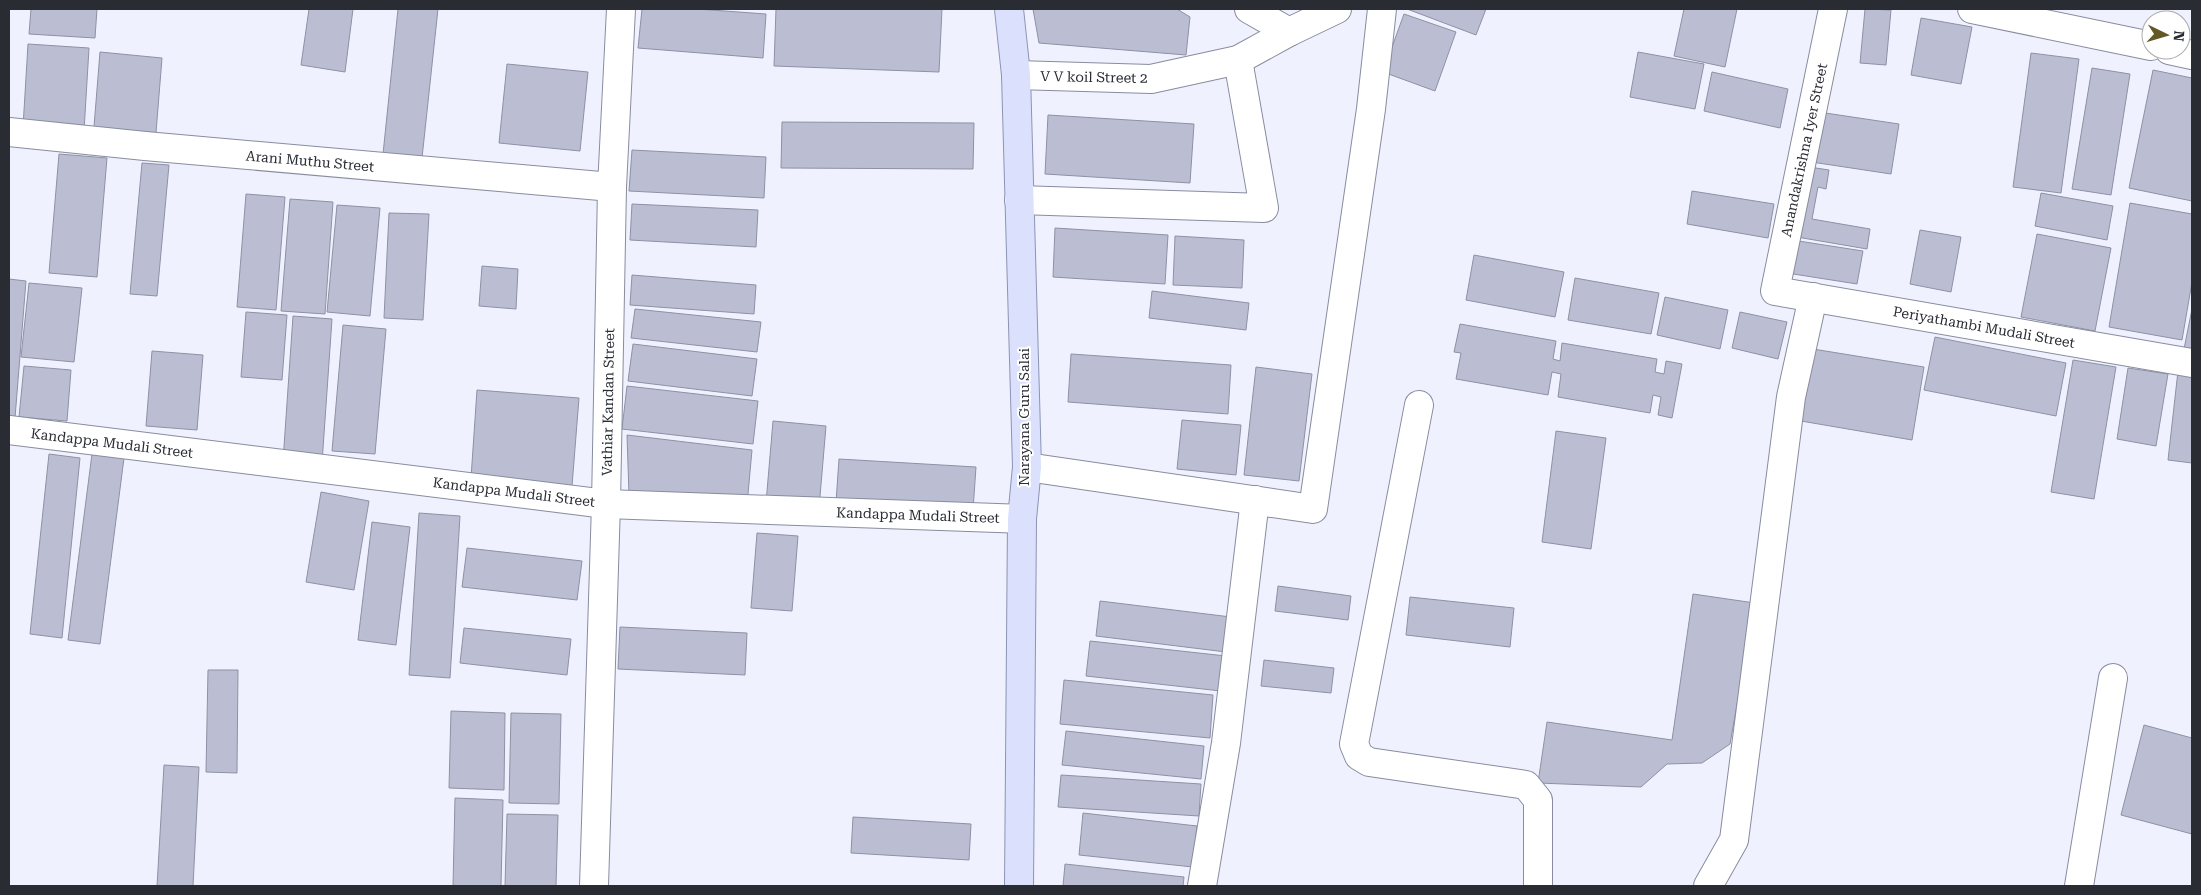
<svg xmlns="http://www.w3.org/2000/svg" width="2201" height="895" font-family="'Roboto Serif',serif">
<rect width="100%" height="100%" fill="#eff2fe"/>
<g fill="#bbbed2" stroke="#8e91a4">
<polygon points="31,9 97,9 95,38 29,34"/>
<polygon points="309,9 353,9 345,72 301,65"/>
<polygon points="398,9 438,9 422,158 383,154"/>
<polygon points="642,9 697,9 766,14 763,58 638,48"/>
<polygon points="776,9 942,9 939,72 774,66"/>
<polygon points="1033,9 1177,9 1190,17 1186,55 1039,43"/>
<polygon points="1407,9 1486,9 1476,35"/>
<polygon points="1684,9 1737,9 1725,67 1674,56"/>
<polygon points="1865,9 1891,10 1886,65 1860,63"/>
<polygon points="1404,14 1456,32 1435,91 1383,72"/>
<polygon points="1921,18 1972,27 1961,84 1911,75"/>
<polygon points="28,44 89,48 84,131 23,127"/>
<polygon points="100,52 162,58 155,145 93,139"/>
<polygon points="1638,52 1704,64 1695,109 1630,97"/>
<polygon points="2031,53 2079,59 2061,193 2013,187"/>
<polygon points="507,64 588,72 580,151 499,143"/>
<polygon points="2092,68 2130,74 2111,195 2072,189"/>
<polygon points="2153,70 2192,78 2192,201 2129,188"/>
<polygon points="1712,72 1788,89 1780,128 1704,111"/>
<polygon points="1812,111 1899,124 1891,174 1805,161"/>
<polygon points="1048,115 1194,124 1190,183 1045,174"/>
<polygon points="782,122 974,123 973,169 781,168"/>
<polygon points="632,150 766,157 764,198 629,191"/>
<polygon points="59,154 107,158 97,277 49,273"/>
<polygon points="142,163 169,165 157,296 130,294"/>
<polygon points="1803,166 1829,170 1826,189 1818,187 1812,219 1870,229 1867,249 1791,236"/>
<polygon points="1692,191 1774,204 1768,238 1687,224"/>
<polygon points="2041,193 2113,206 2107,240 2035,226"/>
<polygon points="246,194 285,197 276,310 237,307"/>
<polygon points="290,199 333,202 325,314 281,311"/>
<polygon points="2130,203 2192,214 2192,282 2182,340 2109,327"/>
<polygon points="632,204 758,210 756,247 630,240"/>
<polygon points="337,205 380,208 370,316 327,312"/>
<polygon points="389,213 429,214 423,320 384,318"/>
<polygon points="1055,228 1168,235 1165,284 1053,277"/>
<polygon points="1920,230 1961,237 1951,292 1910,284"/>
<polygon points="2037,234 2111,248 2095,331 2021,317"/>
<polygon points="1175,236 1244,240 1242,288 1173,285"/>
<polygon points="1792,240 1863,251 1857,284 1787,273"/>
<polygon points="1474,255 1564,272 1555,317 1466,300"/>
<polygon points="482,266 518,269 516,309 479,306"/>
<polygon points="632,275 756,285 754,314 630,305"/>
<polygon points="1575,278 1659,293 1651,334 1568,320"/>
<polygon points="9,279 26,281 15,418 9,417"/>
<polygon points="29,283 82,288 74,362 21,357"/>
<polygon points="1152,291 1249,303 1246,330 1149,318"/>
<polygon points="1665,297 1728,310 1720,349 1657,335"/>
<polygon points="635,309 761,322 757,352 631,338"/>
<polygon points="2192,309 2192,351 2184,349"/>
<polygon points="246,312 287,315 282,380 241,377"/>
<polygon points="1740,312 1787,322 1778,359 1732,348"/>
<polygon points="293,316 332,319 322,463 283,461"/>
<polygon points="1460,324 1556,341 1553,359 1560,361 1562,343 1657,359 1655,372 1664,374 1666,361 1682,364 1672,418 1658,415 1661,397 1653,395 1650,413 1558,397 1561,374 1552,372 1548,395 1456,379 1461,353 1454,352"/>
<polygon points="343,325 386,329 375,454 332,451"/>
<polygon points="1935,337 2066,363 2056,416 1924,390"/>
<polygon points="633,344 757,359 752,396 628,381"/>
<polygon points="1813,349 1924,367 1912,440 1801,421"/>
<polygon points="152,351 203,355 197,430 146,426"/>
<polygon points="1071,354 1231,365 1228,414 1068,402"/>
<polygon points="2073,360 2116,367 2094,499 2051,492"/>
<polygon points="24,366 71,370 67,421 19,417"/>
<polygon points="1256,367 1312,374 1299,481 1244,475"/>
<polygon points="2128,368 2168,374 2156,446 2117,439"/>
<polygon points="2178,371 2192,373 2192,463 2168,460"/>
<polygon points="627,386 758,401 753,444 622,429"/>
<polygon points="477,390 579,398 572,486 471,478"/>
<polygon points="1182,420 1241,425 1236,475 1177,469"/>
<polygon points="773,421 826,426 819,508 766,503"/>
<polygon points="1556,431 1606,438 1591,549 1542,542"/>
<polygon points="627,435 752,450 747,505 629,495"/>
<polygon points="49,454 80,458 62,638 30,634"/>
<polygon points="92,454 124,458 100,644 68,640"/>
<polygon points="839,459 976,467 973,510 836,502"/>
<polygon points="321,492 369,501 354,590 306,582"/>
<polygon points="419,513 460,516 450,678 409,675"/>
<polygon points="372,522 410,527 396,645 358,640"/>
<polygon points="757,533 798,536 792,611 751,608"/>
<polygon points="467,548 582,561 577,600 462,587"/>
<polygon points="1278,586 1351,596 1348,620 1275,611"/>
<polygon points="1693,594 1755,603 1730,744 1702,763 1667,764 1641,787 1538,783 1547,722 1672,740"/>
<polygon points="1410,597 1514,608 1510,647 1406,635"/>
<polygon points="1100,601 1231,617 1226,652 1096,636"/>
<polygon points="620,627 747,633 745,675 618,669"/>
<polygon points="464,628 571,639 567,675 460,663"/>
<polygon points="1090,641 1226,656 1221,691 1086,676"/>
<polygon points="1264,660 1334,668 1331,693 1261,686"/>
<polygon points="208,670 238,670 237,773 206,772"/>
<polygon points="1064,680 1213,695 1210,738 1060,724"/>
<polygon points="451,711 505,713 504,790 449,788"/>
<polygon points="511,713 561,714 559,804 509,803"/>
<polygon points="2144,725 2192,738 2192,834 2121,815"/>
<polygon points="1066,731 1204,746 1201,779 1062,765"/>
<polygon points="164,765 199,767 193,886 157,886"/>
<polygon points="1061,775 1201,784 1199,816 1058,807"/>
<polygon points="455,798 503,800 501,886 453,886"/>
<polygon points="1083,813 1197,826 1193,867 1079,855"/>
<polygon points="507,814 558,815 556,886 505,886"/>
<polygon points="853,817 971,824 969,860 851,853"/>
<polygon points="1065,864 1184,877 1183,886 1063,886"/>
</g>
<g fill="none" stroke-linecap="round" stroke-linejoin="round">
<defs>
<g id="minor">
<polyline points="1249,9 1289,32"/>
<polyline points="1833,9 1775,291 2192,363"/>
<polyline points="1972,9 2151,46"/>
<polyline points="2169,50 2192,55"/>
<polyline points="1016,75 1151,79 1238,60 1289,32 1337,9"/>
<polyline points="9,132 145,146 612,187"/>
<polyline points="1019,200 1264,208 1238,60"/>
<polyline points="1419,405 1354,744 1359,756 1369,762 1526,785 1538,800 1538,886"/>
<polyline points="9,430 606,504 1022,519"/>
<polyline points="1027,467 1313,509 1371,109 1382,9"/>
<polyline points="594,886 606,504 612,187 621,9"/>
<polyline points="1202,886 1226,743 1255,500"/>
<polyline points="1708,886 1734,840 1791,397 1813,297"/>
<polyline points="2079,886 2113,678"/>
</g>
<polyline id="major" points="1009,9 1016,75 1027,467 1022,519 1019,886"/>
</defs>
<use href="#minor" stroke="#888c9e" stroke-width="30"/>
<use href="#major" stroke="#8d93b4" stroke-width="30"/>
<use href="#minor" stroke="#fff" stroke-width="28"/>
<use href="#major" stroke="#dbe0fc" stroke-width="28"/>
</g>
<g text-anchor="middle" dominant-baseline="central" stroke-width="4" stroke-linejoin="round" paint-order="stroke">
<g font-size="14" fill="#2a2c33" stroke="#fff">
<text transform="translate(1094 77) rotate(1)">V V koil Street 2</text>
<text transform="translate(1804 150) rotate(-78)">Anandakrishna Iyer Street</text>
<text transform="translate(310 161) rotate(5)">Arani Muthu Street</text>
<text transform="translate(1984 327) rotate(10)">Periyathambi Mudali Street</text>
<text transform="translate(608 402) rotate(-89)">Vathiar Kandan Street</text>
<text transform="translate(1024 417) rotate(-90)">Narayana Guru Salai</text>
<text transform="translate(112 443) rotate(7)">Kandappa Mudali Street</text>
<text transform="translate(514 492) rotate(7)">Kandappa Mudali Street</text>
<text transform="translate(918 515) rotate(2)">Kandappa Mudali Street</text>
</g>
</g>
<rect width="2201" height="895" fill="none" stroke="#2a2c33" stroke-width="20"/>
<g transform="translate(2166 35) rotate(95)"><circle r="24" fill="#ffffff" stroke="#aaabad"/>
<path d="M0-4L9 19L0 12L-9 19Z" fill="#645926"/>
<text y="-8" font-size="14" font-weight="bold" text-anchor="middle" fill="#2a2c33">N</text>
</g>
</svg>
